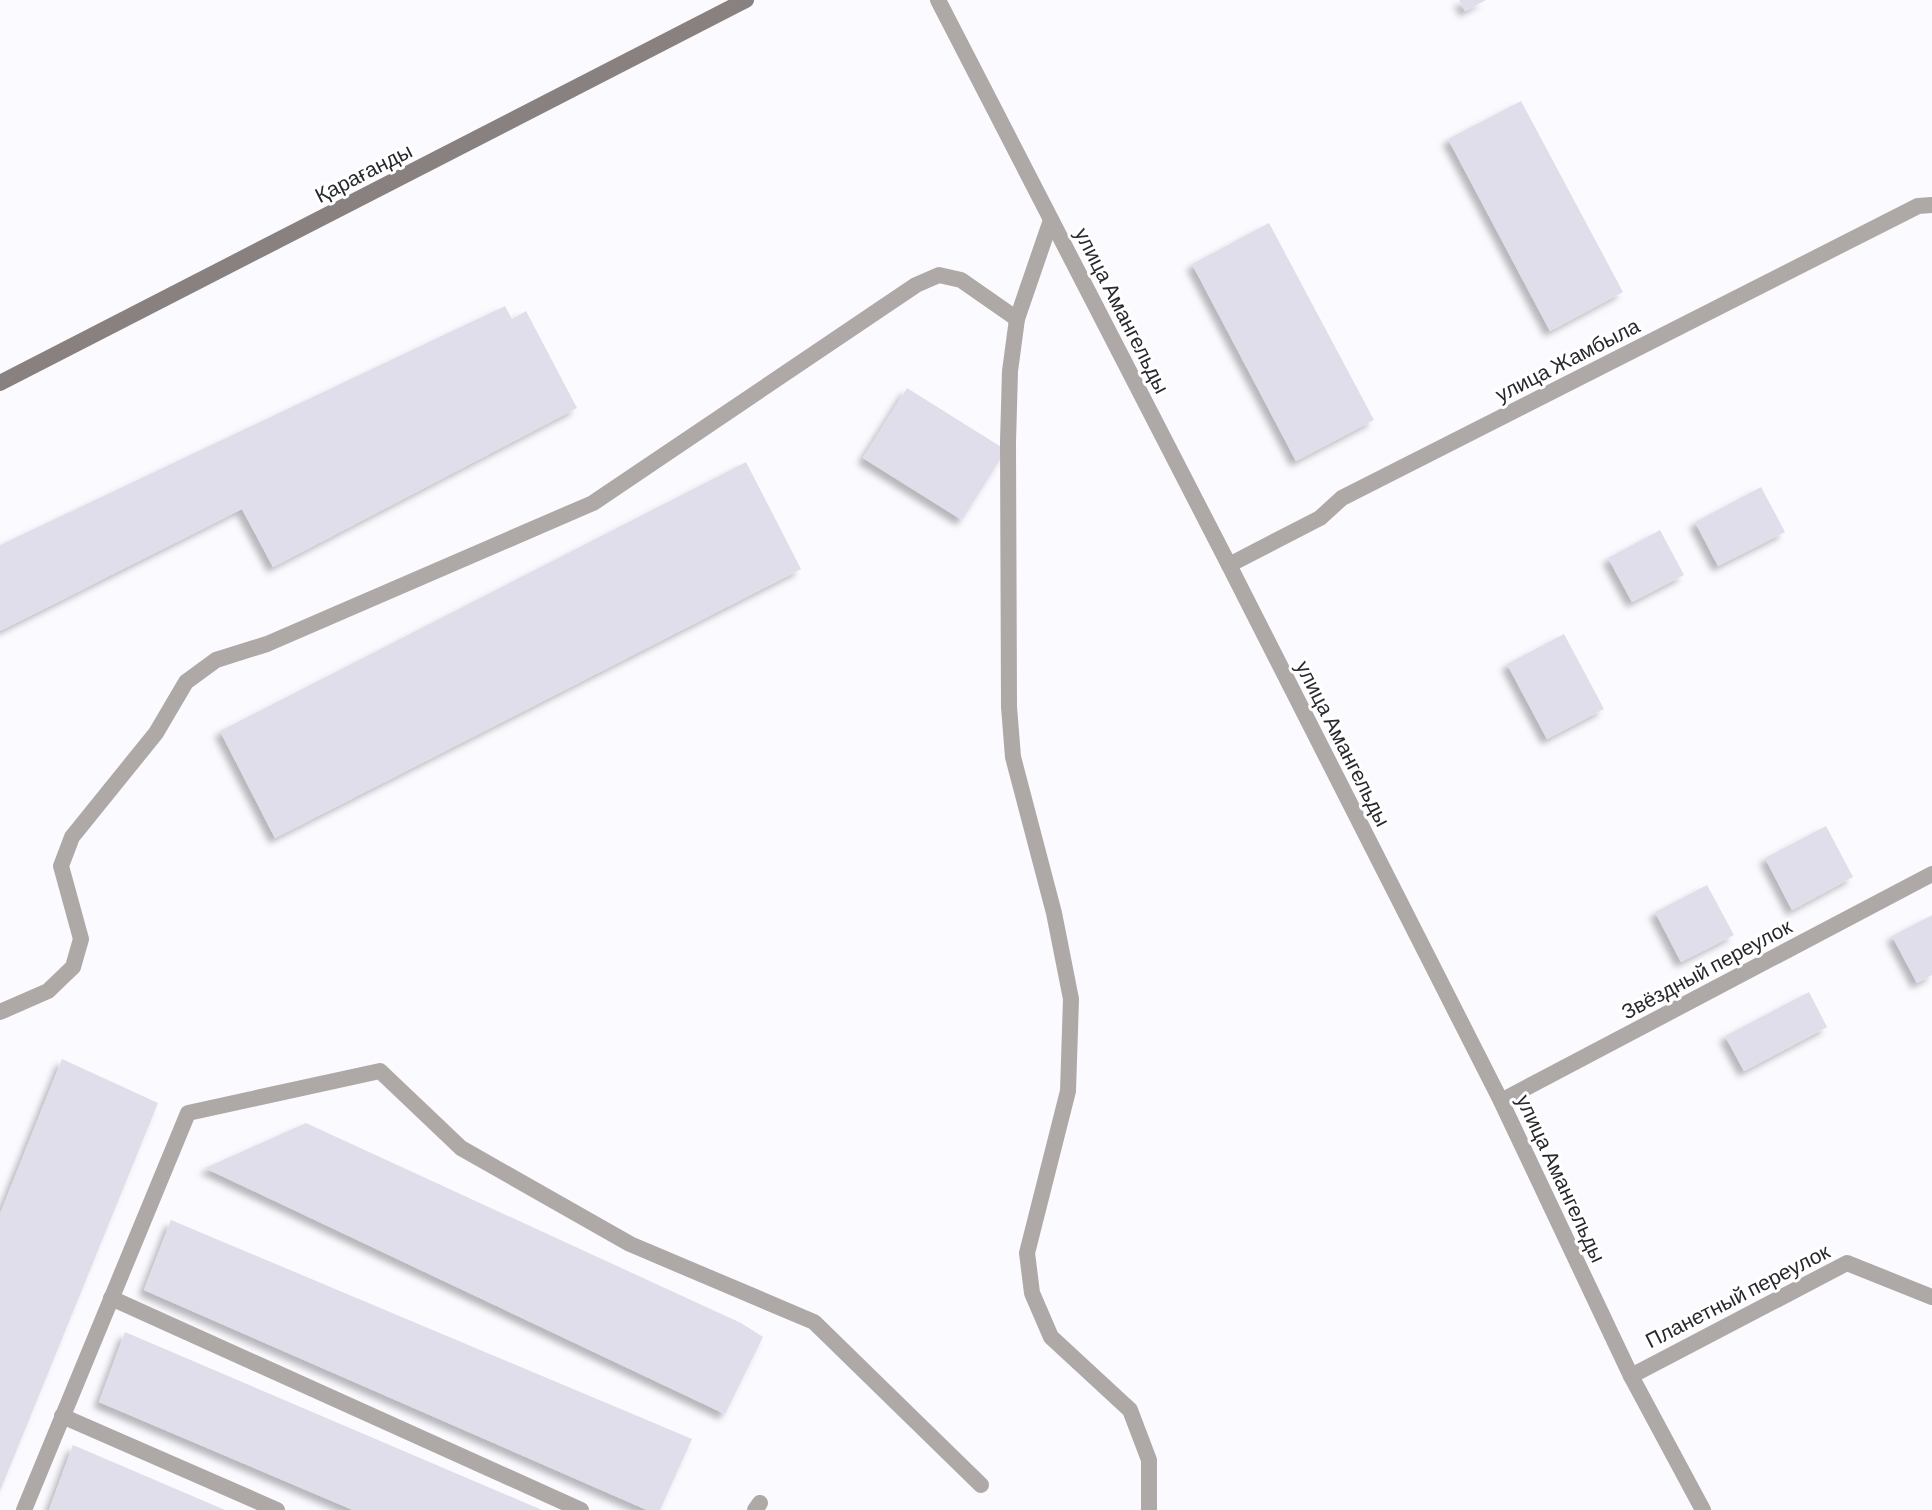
<svg xmlns="http://www.w3.org/2000/svg" width="1932" height="1510" font-family="Barlow,sans-serif">
<defs>
<filter id="shadow"><feDropShadow dx="-5.5" dy="5.5" stdDeviation="3" flood-color="#0004"/></filter>
</defs>
<rect width="100%" height="100%" fill="#fafaff"/>
<g fill="#e0deea" filter="url(#shadow)">
<polygon points="1459,0 1486,0 1465,11"/>
<polygon points="1521,101 1623,292 1550,331 1448,139"/>
<polygon points="1269,223 1374,420 1296,461 1192,264"/>
<polygon points="505,306 512,319 526,311 577,408 273,567 242,509 0,631 0,545"/>
<polygon points="907,388 1006,450 962,520 863,458"/>
<polygon points="746,462 801,569 275,838 220,731"/>
<polygon points="1761,487 1785,532 1718,566 1695,522"/>
<polygon points="1660,530 1684,575 1632,602 1608,558"/>
<polygon points="1564,634 1604,709 1547,739 1507,664"/>
<polygon points="1826,826 1853,877 1792,910 1765,858"/>
<polygon points="1707,885 1734,935 1681,962 1655,912"/>
<polygon points="1932,915 1932,975 1917,983 1892,936"/>
<polygon points="1809,992 1827,1027 1744,1071 1725,1036"/>
<polygon points="62,1059 158,1103 0,1491 0,1214"/>
<polygon points="306,1123 741,1323 763,1337 725,1414 205,1168"/>
<polygon points="171,1220 692,1439 660,1510 647,1510 144,1290"/>
<polygon points="125,1332 542,1510 353,1510 99,1402"/>
<polygon points="73,1445 225,1510 49,1510"/>
</g>
<g fill="none" stroke-linecap="round" stroke-linejoin="round">
<g stroke="#aea8a7" stroke-width="16">
<polyline points="1051,220 1017,319 1010,371 1008,442 1009,707 1013,757 1054,913 1071,999 1068,1091 1027,1253 1032,1293 1051,1337 1130,1410 1149,1460 1149,1510"/>
<polyline points="0,1012 48,991 73,967 81,939 61,866 72,837 156,733 186,682 216,660 267,644 593,503 916,285 939,275 961,280 1017,319"/>
<polyline points="1501,1101 1932,874"/>
<polyline points="111,1298 581,1510"/>
<polyline points="1631,1376 1847,1263 1932,1297"/>
<polyline points="62,1416 277,1510"/>
<polyline points="24,1510 188,1113 380,1071 461,1148 630,1244 814,1322 981,1485"/>
<polyline points="755,1510 760,1503"/>
</g>
<polyline stroke="#aea8a7" stroke-width="16" points="1229,565 1320,518 1342,498 1918,206 1932,205"/>
<polyline stroke="#aea8a7" stroke-width="16" points="938,0 1229,565 1501,1101 1631,1376 1703,1510"/>
<polyline stroke="#89817f" stroke-width="16" points="0,383 746,0"/>
</g>
<g text-anchor="middle" dominant-baseline="central" stroke-width="6" stroke-linejoin="round" paint-order="stroke">
<g font-size="21" fill="#29282d" stroke="#fff">
<text transform="translate(363 172) rotate(-27)">Қарағанды</text>
<text transform="translate(1123 310) rotate(63)">улица Амангельды</text>
<text transform="translate(1567 359) rotate(-27)">улица Жамбыла</text>
<text transform="translate(1344 743) rotate(63)">улица Амангельды</text>
<text transform="translate(1706 968) rotate(-28)">Звёздный переулок</text>
<text transform="translate(1562 1178) rotate(65)">улица Амангельды</text>
<text transform="translate(1737 1295) rotate(-27)">Планетный переулок</text>
</g>
</g>
</svg>
